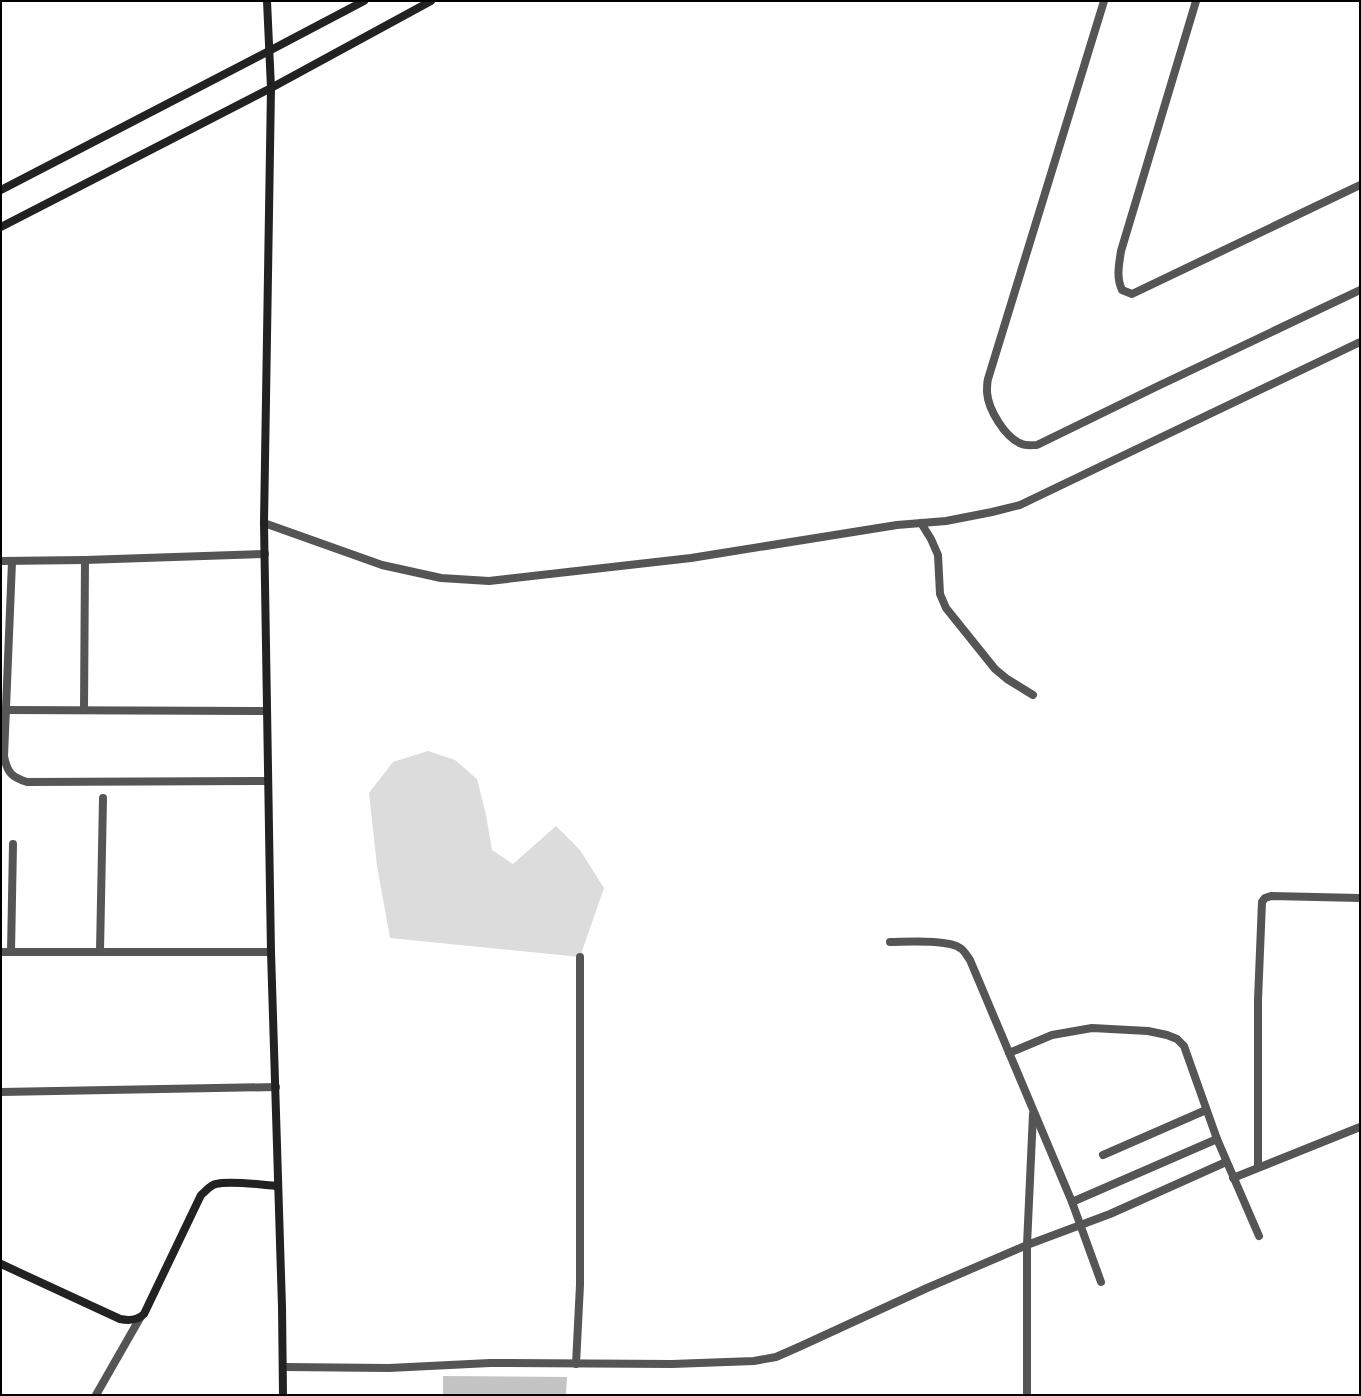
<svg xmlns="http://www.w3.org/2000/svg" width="1361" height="1396" font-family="Inter,sans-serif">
<rect width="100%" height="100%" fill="#fff"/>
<polygon fill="#dcdcdc" points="428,751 455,760 477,779 486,815 492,850 513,864 556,826 580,850 604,888 580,957 390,938 377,866 369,793 393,762"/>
<polygon fill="#c4c4c4" points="443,1376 567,1377 566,1395 443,1395"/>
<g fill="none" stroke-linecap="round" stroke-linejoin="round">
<polyline stroke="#555" stroke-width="8" points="921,523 931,539 938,555 940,594 946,608 995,669 1007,679 1033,695"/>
<g stroke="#555" stroke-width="8">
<path d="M1104,1L988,379C987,383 987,388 987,392C988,409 1005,438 1022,444C1026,446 1032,445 1037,445L1158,386L1360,290"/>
<path d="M1196,1L1121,251C1119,265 1116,277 1122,290L1132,294L1360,185"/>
<polyline points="264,523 382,565 441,578 489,581 691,558 897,525 946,521 992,512 1020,505 1360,342"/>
<polyline points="1,561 85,560 265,554"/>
<path d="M12,562L4,756C7,772 11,777 27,782L268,781"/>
<polyline points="5,710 267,711"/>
<polyline points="84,710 85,560"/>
<path d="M890,942C906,942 948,939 960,948C964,950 967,956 970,960L1072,1202L1101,1282"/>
<polyline points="100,951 103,798"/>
<polyline points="1,952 271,952"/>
<polyline points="11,952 13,844"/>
<polyline points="1009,1053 1052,1035 1092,1028 1148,1031 1167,1035 1177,1039 1184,1046 1217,1139 1259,1236"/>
<polyline points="1,1092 276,1087"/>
<polyline points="1103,1155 1206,1110"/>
<polyline points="1258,1167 1258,1000 1262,902 1265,898 1271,896 1360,898"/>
<polyline points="1233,1178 1360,1127"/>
<polyline points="1072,1202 1217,1139"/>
<polyline points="576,1364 580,1285 580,957"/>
<polyline points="283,1367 389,1368 490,1363 672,1364 754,1361 776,1357 801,1346 927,1288 1027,1245 1110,1214 1226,1162"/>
<polyline points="96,1395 140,1318"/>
<polyline points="1027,1395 1027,1245 1033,1114"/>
</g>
<g stroke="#222" stroke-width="8">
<polyline points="267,1 271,88 264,523 271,952 282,1307 283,1395"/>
<polyline points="1,190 269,51 364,1"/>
<polyline points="1,227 271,88 431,1"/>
<path d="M1,1264L120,1319C130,1321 138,1320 144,1314L201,1195C206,1191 210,1185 216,1184C230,1180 262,1185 278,1186"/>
</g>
</g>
<rect width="1361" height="1396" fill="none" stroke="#000000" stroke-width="4"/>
</svg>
